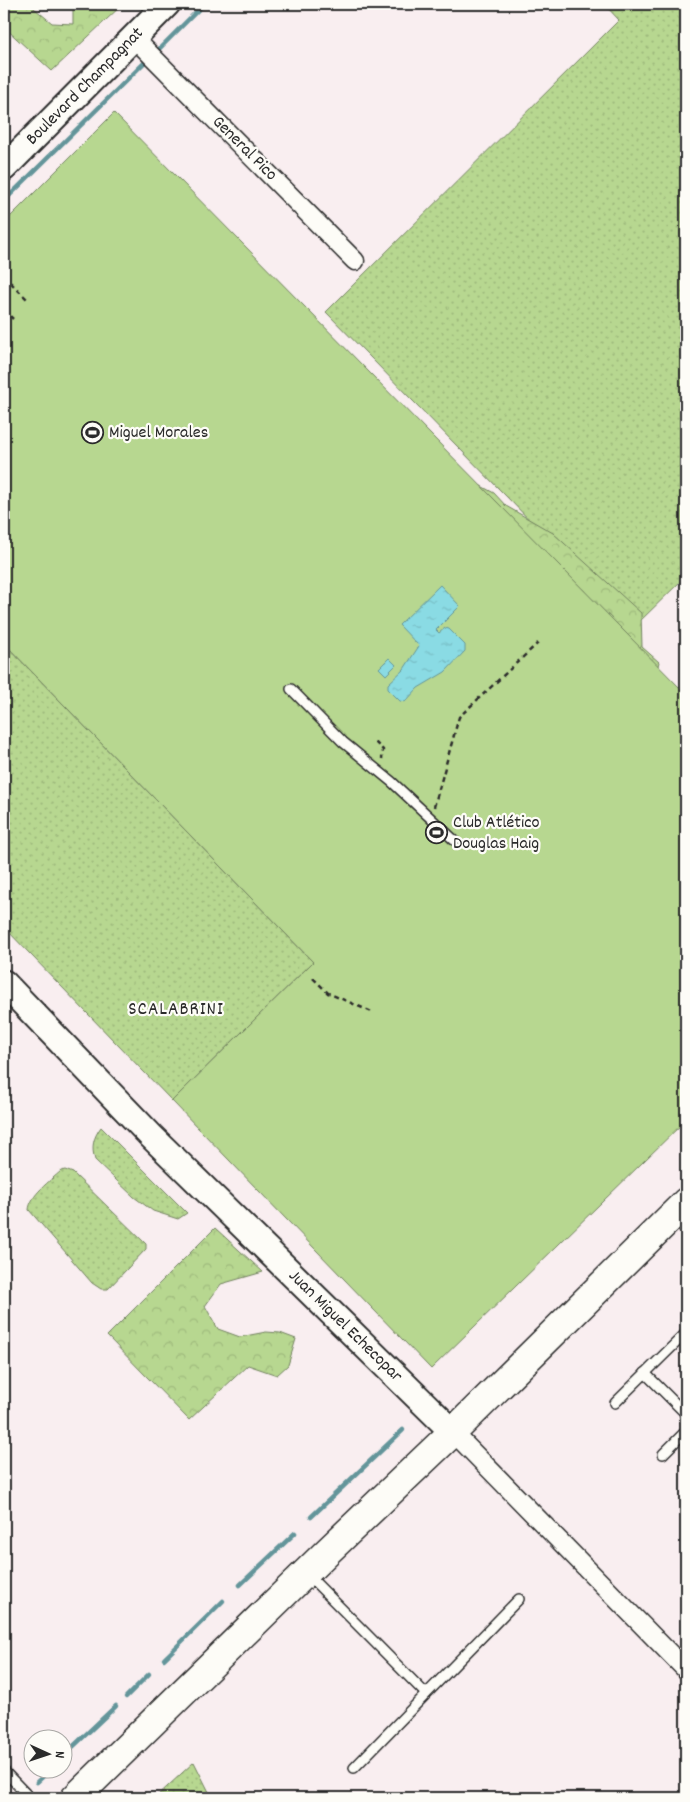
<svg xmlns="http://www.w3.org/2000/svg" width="690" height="1802" font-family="Dekko,sans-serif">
<defs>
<pattern id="grass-dots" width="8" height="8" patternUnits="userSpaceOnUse" patternTransform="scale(1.25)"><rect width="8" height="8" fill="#b7d790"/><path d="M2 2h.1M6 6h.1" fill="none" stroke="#9eb97c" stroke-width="1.8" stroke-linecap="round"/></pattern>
<pattern id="forest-crowns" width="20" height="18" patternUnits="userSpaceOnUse" patternTransform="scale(1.25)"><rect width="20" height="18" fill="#b7d790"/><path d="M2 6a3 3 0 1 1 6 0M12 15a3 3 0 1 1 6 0" fill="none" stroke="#9eb97c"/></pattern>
<pattern id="water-ripples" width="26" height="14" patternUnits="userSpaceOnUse" patternTransform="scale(1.25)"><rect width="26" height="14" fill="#8adbe4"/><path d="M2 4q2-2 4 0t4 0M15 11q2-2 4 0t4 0" fill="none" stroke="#77bcc4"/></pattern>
</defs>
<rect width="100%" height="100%" fill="#f9eef0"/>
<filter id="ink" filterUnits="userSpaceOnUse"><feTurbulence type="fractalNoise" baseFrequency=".02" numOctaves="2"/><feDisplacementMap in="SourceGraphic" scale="10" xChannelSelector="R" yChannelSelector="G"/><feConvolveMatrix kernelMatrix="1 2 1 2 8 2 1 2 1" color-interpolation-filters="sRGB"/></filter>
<g filter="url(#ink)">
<g fill="url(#grass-dots)" stroke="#71815e">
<polygon points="604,4 686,4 686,576 634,627 326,312 619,20"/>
<polygon points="4,643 313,962 172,1101 4,927"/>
<path d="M101,1127L187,1213L178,1219L153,1211L134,1197L95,1160C91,1147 93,1138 101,1127Z"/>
<path d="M65,1170L73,1173L146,1244V1249L108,1289H101L92,1283L29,1210C30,1195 50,1181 61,1171Z"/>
<polygon points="194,1762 212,1798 155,1798"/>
</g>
<g fill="url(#forest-crowns)" stroke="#71815e">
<polygon points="4,4 29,4 52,23 73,24 73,7 68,4 123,4 52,71 4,27"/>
<polygon points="472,481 494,493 506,506 553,533 641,613 642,647 659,662 647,707"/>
<polygon points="215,1228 263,1272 221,1284 205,1306 218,1329 240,1337 266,1332 280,1333 296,1339 288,1365 277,1375 248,1365 189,1420 107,1336"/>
</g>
<polygon fill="#b7d790" stroke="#71815e" points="114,113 686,694 686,1120 431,1369 172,1101 313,962 4,643 4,223"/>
<g fill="url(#water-ripples)" stroke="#64959a">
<polygon points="440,585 460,606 436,630 439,633 445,628 449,629 465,645 465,651 445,672 418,688 405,702 400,701 388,689 388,684 404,669 419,646 399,625"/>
<polygon points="389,658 396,665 386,675 379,668"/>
</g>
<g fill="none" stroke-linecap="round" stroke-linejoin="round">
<g stroke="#64959a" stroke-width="4.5">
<polyline points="158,50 204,4"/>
<polyline points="5,200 146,61"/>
<polyline points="311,1517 403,1430"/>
<polyline points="240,1585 295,1533"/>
<polyline points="164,1659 223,1601"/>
<polyline points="126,1697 149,1674"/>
<polyline points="62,1757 116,1706"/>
<polyline points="37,1782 50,1770"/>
</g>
<defs>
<g id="lane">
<polyline points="291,689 343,742 392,782 454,840"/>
<polyline points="645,1373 686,1414"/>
<polyline points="615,1403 686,1333"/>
<polyline points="663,1454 686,1431"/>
<polyline points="308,1575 426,1694"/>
<polyline points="354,1768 519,1599"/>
<polyline points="4,1771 30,1798"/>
</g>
<g id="street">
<polyline points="133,37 355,261"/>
<polyline points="453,1432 686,1670"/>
</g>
<g id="secondary">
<path id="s1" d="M4,168L167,4"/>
<path id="s2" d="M4,983L151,1136L453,1432"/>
</g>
<polyline id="primary" points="75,1798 327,1552 453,1432 686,1202"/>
</defs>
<use href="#lane" stroke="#2b2b2b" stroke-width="12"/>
<use href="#street" stroke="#2b2b2b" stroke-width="21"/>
<use href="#secondary" stroke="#2b2b2b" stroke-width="29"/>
<use href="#primary" stroke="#2b2b2b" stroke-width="31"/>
<g stroke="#2b2b2b" stroke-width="2.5" stroke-dasharray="5 4" stroke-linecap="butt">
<polyline points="4,276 27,299"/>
<polyline points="4,310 13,319"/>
<polyline points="375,742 383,750 382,759"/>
<polyline points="434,807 459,717 538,643"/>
<polyline points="313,978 328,993 372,1012"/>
</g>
<use href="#lane" stroke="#fdfcf7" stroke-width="9"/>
<use href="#street" stroke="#fdfcf7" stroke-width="18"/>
<use href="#secondary" stroke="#fdfcf7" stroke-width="25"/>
<use href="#primary" stroke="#fdfcf7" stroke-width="28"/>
</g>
</g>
<defs>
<symbol id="stadium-ring" viewBox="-11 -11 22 22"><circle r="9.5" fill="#fdfcf7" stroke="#2b2b2b" stroke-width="1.5"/><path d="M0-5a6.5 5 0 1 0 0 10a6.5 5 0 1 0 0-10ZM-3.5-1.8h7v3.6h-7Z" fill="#2b2b2b"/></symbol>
</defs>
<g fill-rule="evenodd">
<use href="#stadium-ring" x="80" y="420" width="25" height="25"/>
<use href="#stadium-ring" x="424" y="820" width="25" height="25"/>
</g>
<g text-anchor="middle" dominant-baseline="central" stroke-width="4.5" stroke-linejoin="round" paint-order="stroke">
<g font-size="18" fill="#2b2b2b" stroke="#fdfcf7">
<text stroke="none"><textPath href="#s1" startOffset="115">Boulevard Champagnat</textPath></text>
<text transform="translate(244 149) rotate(45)">General Pico</text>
<text stroke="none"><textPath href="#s2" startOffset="484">Juan Miguel Echecopar</textPath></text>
</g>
<g font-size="18" fill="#2b2b2b" stroke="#fdfcf7" text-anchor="start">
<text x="109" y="433">Miguel Morales</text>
<text x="453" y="823">Club Atlético<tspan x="453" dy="21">Douglas Haig</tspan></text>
</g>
<g font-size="19" letter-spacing="1" fill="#2b2b2b" stroke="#fdfcf7">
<text x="176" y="1010">SCALABRINI</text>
</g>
</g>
<rect width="690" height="1802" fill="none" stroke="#fdfcf7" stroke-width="20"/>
<rect x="10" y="10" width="670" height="1782" fill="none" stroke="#2b2b2b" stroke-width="2" filter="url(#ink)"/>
<g transform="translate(48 1754) rotate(93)"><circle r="24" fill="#fdfcf7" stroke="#a9a8a5"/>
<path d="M0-4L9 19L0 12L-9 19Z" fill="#2b2b2b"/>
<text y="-8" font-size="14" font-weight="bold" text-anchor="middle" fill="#2b2b2b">N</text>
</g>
</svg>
